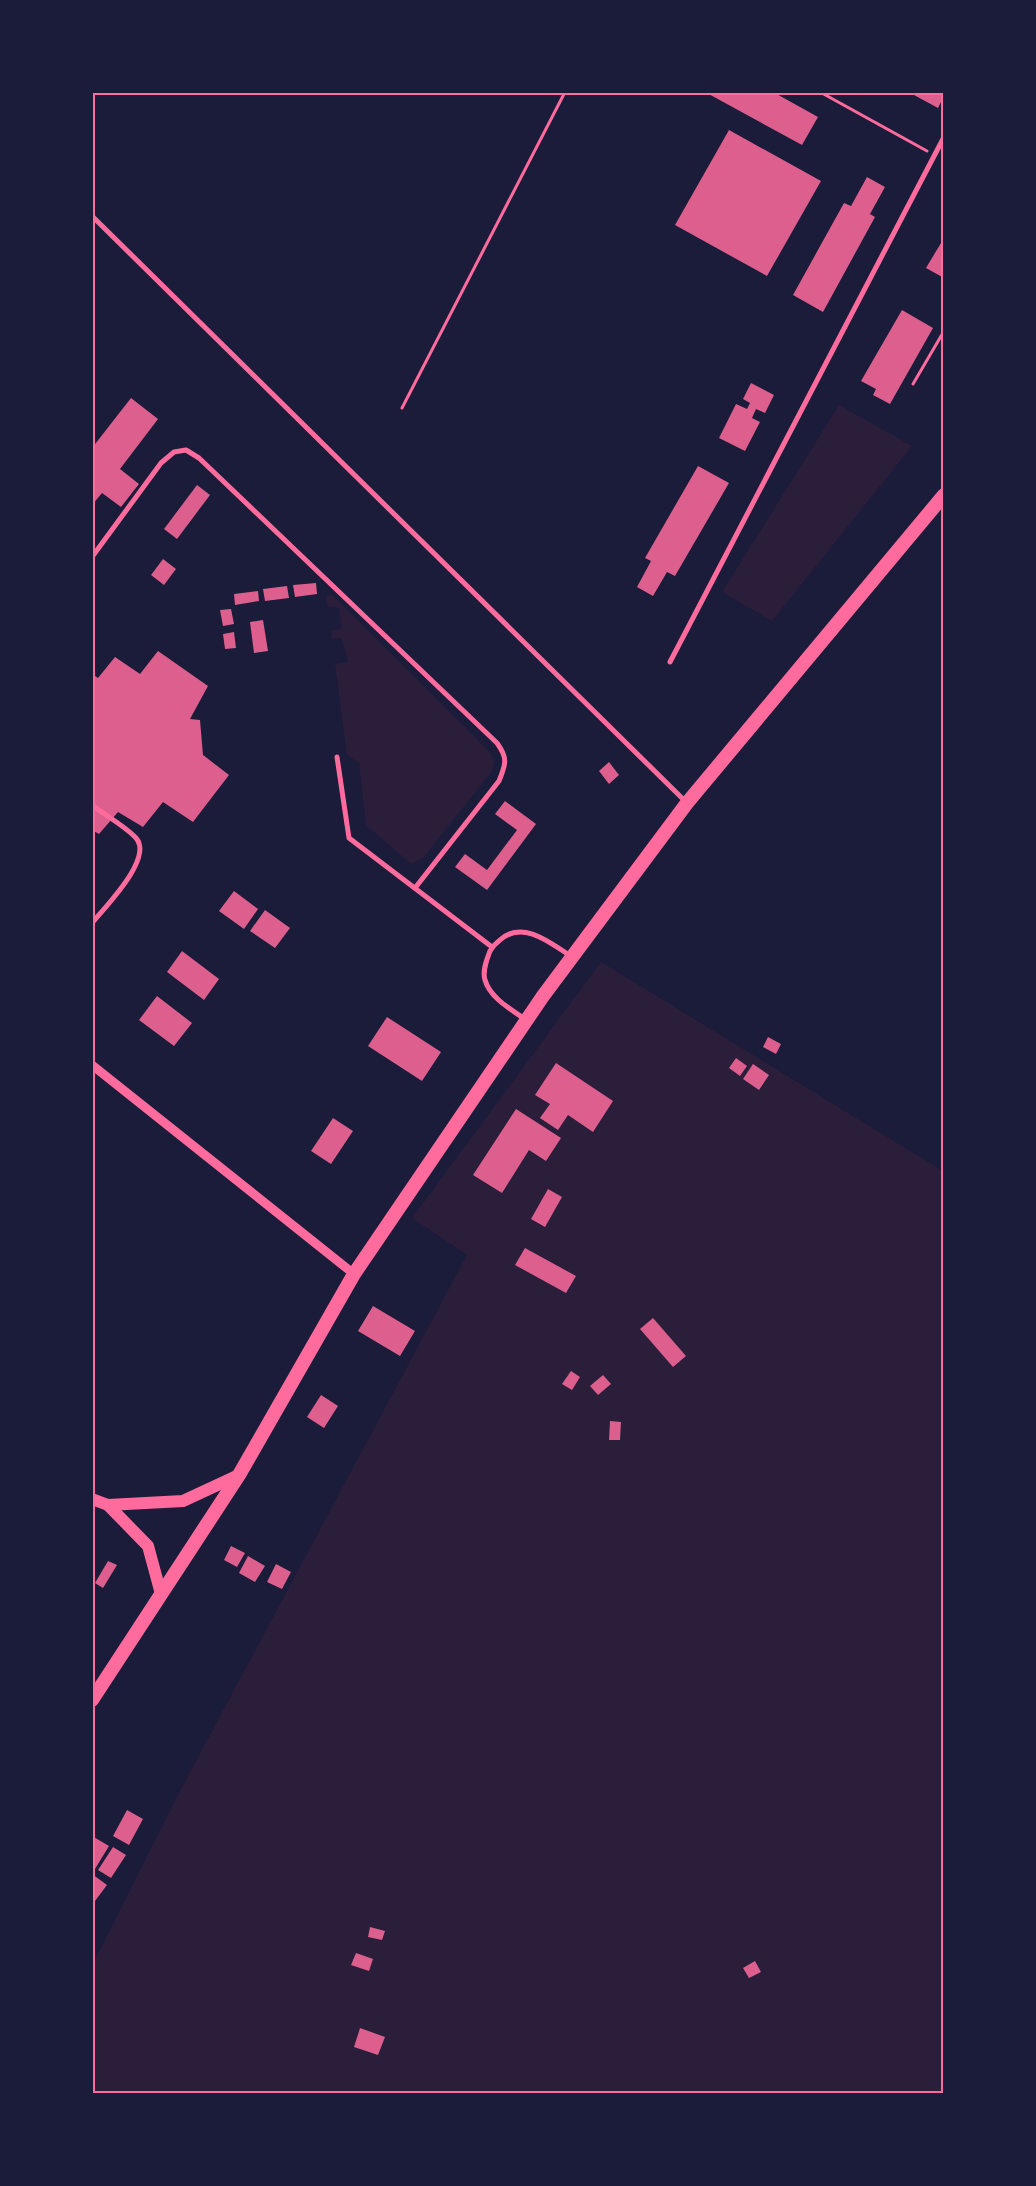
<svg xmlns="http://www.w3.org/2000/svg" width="1036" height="2186" font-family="'Libre Baskerville',serif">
<rect width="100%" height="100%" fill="#1b1b3a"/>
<g fill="#2a1e3b">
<polygon points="839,405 912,446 772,621 722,592"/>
<polygon points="331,594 489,751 494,760 492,771 423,858 411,864 366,825 359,763 347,755 335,664 348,662 342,638 332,639 331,630 341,629 339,608 328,607 326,597"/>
<polygon points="601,962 943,1171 943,2093 93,2093 92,1966 181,1789 467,1255 412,1218"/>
</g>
<g fill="#dd5f8e">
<polygon points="705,92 773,92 818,117 802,145"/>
<polygon points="915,92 944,92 944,96 938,108 914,95"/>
<polygon points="729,130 821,181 767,276 675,225"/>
<polygon points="867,177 885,187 870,214 875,217 823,312 793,295 844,203 851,206"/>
<polygon points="944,238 944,278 926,268"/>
<polygon points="902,310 933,328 890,404 873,395 876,389 861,381"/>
<polygon points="751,383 774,395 765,413 756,409 752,418 760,422 745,451 719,438 736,404 747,409 750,403 743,399"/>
<polygon points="131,398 158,419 120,469 139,484 121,507 102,493 92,505 92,448"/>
<polygon points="698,466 729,483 675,576 667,572 653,596 637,587 651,561 645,558"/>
<polygon points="197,485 210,495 177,539 164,529"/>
<polygon points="163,559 176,569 164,585 151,575"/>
<polygon points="316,583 317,594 295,597 293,585"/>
<polygon points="287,586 289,598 265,601 263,589"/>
<polygon points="258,591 259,601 235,605 234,594"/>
<polygon points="231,609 234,624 223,626 220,610"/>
<polygon points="263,620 268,651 254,653 250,622"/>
<polygon points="234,632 236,648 225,649 223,634"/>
<polygon points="158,651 208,686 190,719 200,720 203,755 229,775 193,822 163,802 143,827 118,812 99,834 92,830 92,674 98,678 115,657 140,674"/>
<polygon points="609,762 619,775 609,784 599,771"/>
<polygon points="505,801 536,824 487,890 455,867 465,854 487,870 517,830 495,814"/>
<polygon points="234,891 258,909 244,929 219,911"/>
<polygon points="265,910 290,928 275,948 250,931"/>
<polygon points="182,951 219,979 204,1000 167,972"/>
<polygon points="157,996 192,1023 174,1046 139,1020"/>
<polygon points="387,1017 441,1052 422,1081 368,1046"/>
<polygon points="768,1037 781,1044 776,1054 763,1047"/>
<polygon points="736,1058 747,1066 740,1076 729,1068"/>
<polygon points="556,1063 613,1101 593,1132 568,1115 558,1130 540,1118 550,1104 535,1095"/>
<polygon points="753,1064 769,1075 759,1090 743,1079"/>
<polygon points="516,1109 561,1138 546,1161 529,1150 502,1193 473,1175"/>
<polygon points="333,1118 353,1131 331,1164 311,1151"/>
<polygon points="548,1189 562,1197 545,1227 531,1219"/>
<polygon points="525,1248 576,1276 566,1293 515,1265"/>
<polygon points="373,1306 415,1331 400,1356 358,1331"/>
<polygon points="653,1318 686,1356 673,1367 640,1329"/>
<polygon points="571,1371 580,1377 572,1390 562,1384"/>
<polygon points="603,1375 611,1384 598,1395 590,1386"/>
<polygon points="321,1395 338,1406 324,1428 307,1417"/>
<polygon points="610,1421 621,1422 620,1440 609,1440"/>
<polygon points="231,1546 245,1553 237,1567 224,1560"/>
<polygon points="248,1556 265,1566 255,1582 239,1573"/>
<polygon points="108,1561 117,1565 103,1588 95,1583"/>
<polygon points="276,1564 291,1572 282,1589 267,1582"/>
<polygon points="127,1810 143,1819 129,1845 113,1836"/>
<polygon points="92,1836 109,1846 95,1869 92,1867"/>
<polygon points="113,1847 126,1855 111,1878 98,1870"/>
<polygon points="92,1874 107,1885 92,1905"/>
<polygon points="370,1927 385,1931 382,1940 368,1937"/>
<polygon points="356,1953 373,1959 369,1971 351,1965"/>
<polygon points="755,1961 761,1972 749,1978 743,1968"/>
<polygon points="360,2028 385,2037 378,2055 354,2047"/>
</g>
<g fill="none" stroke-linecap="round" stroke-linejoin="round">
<g stroke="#ff6b9d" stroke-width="3">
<polyline points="820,92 927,151"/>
<polyline points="913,384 944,331"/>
<polyline points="402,408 565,92"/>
</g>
<g stroke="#ff6b9d" stroke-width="5">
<polyline points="92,216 687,803"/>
<path d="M92,557L161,463L174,452L186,450L199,458L497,743C508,758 506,764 499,781L415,888"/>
<polyline points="670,662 944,137"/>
<polyline points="337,757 349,838 492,947"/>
<path d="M92,805C106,816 125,826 136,838C154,858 105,907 92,923"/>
<path d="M526,1020C512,1010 490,998 485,980C482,971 487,959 490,951C493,946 496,943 500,940C523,919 552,944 572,957"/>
</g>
<polyline stroke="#ff6b9d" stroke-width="9" points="92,1065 354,1274"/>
<g stroke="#ff6b9d" stroke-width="12">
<polyline points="92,1499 108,1505 183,1501 239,1475"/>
<polyline points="108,1505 148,1546 161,1594"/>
</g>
<polyline stroke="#ff6b9d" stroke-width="14" points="92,1700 239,1475 354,1274 543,996 687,803 944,495"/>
</g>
<rect width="1036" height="2186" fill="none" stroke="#1b1b3a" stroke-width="188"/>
<rect x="94" y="94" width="848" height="1998" fill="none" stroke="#ff6b9d" stroke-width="2"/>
</svg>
